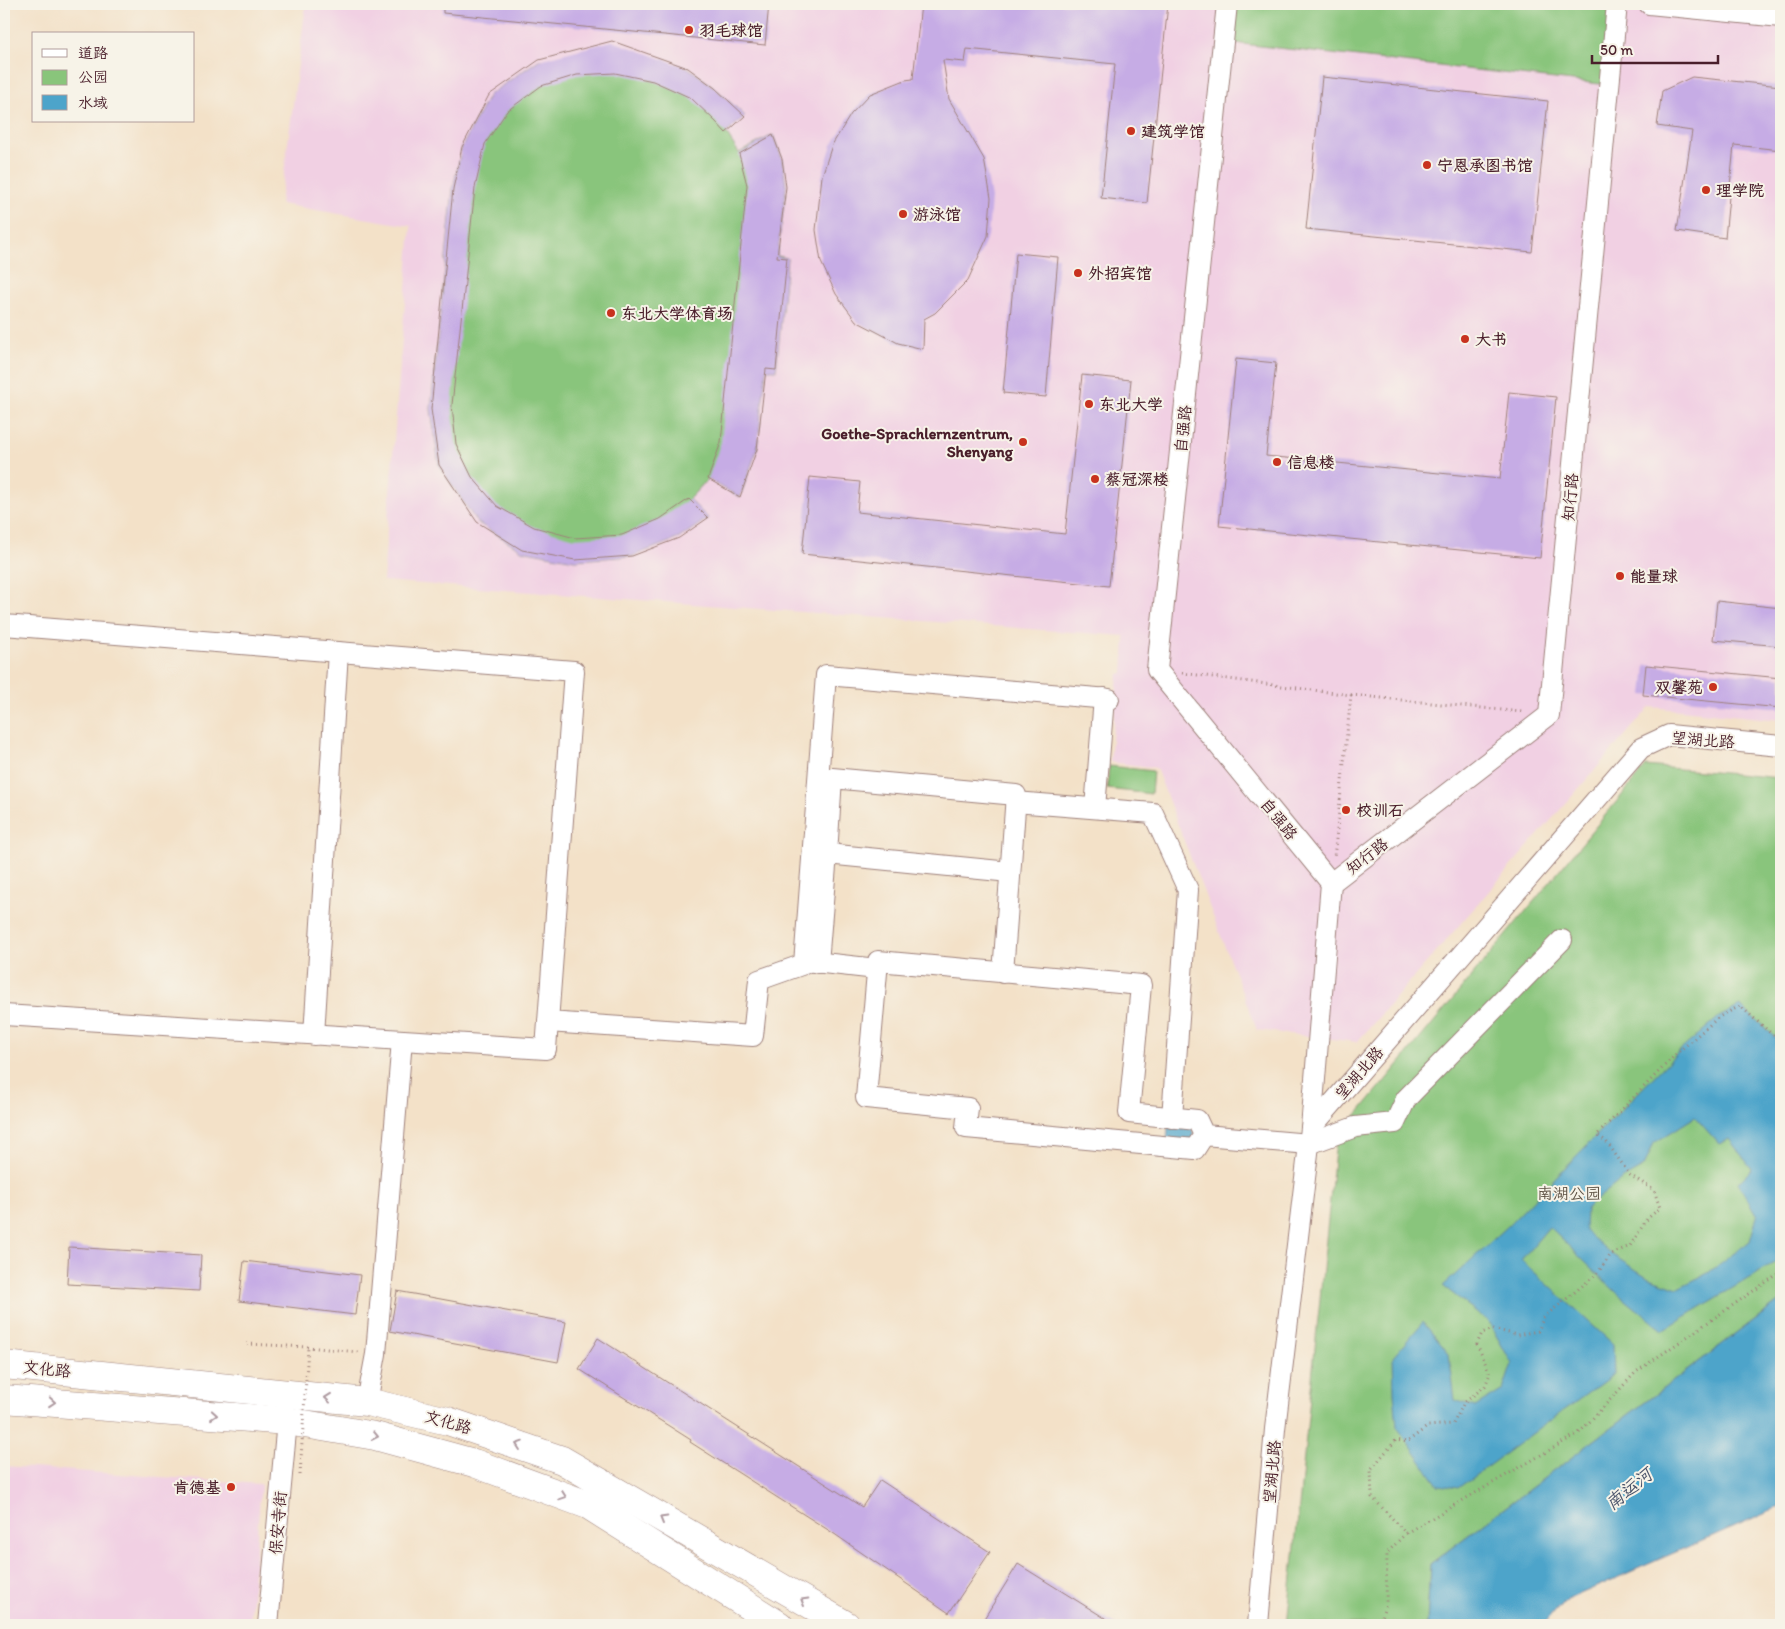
<svg xmlns="http://www.w3.org/2000/svg" width="1785" height="1629" font-family="Itim,'LXGW WenKai TC',sans-serif">
<rect width="100%" height="100%" fill="#f7f3e8"/>
<filter id="ink" filterUnits="userSpaceOnUse"><feTurbulence type="fractalNoise" baseFrequency=".02" numOctaves="2"/><feDisplacementMap in="SourceGraphic" scale="10" xChannelSelector="R" yChannelSelector="G"/><feConvolveMatrix kernelMatrix="1 2 1 2 8 2 1 2 1" color-interpolation-filters="sRGB"/></filter>
<filter id="wash" filterUnits="userSpaceOnUse"><feTurbulence type="fractalNoise" baseFrequency=".0096" numOctaves="4" result="noise"/><feDisplacementMap in="SourceGraphic" scale="20" xChannelSelector="R" yChannelSelector="G"/><feGaussianBlur stdDeviation="1.12" result="paint"/><feColorMatrix in="noise" values="0 0 0 0 0 0 0 0 0 0 0 0 0 0 0 0 0 1.4 0 .05"/><feComposite in="paint" operator="in"/></filter>
<g filter="url(#wash)">
<rect width="100%" height="100%" fill="#f3e1c8"/>
<g fill="#f1d0e3">
<polygon points="306,4 1781,4 1781,720 1650,707 1357,1042 1257,1030 1156,768 1110,762 1118,674 1123,673 1125,636 383,581 411,226 280,204"/>
<polygon points="4,1466 261,1484 250,1625 4,1625"/>
</g>
<g fill="#89c57b" stroke="#6a7253">
<polygon points="1227,4 1617,4 1609,85 1224,42"/>
<polygon points="539,60 688,68 715,88 745,116 726,133 739,153 773,135 782,159 786,187 777,256 787,258 776,370 766,369 757,449 740,497 708,479 689,499 708,518 679,538 632,556 575,560 522,550 477,522 439,465 431,409 453,189 462,147 489,95"/>
<polygon points="1109,766 1153,771 1151,794 1107,789"/>
<polygon points="1646,766 1781,778 1781,1300 1430,1564 1427,1625 1287,1625 1336,1140"/>
</g>
<g fill="#4da4ca" stroke="#4c627a" fill-rule="evenodd">
<path d="M1740,1006L1781,1042V1259L1663,1330L1617,1293L1549,1227L1521,1260L1613,1344L1614,1374L1458,1488L1438,1485L1397,1427L1394,1393L1393,1357L1423,1322L1449,1354L1455,1400L1475,1407L1503,1390L1512,1364L1488,1321L1443,1286L1508,1226L1677,1053L1719,1017ZM1695,1117L1719,1144L1729,1139L1752,1169L1738,1183L1757,1216L1750,1241L1708,1273L1678,1288L1649,1278L1611,1254L1585,1231L1586,1208L1621,1180L1644,1167L1654,1143Z"/>
<polygon points="1191,1124 1195,1142 1167,1140 1168,1126"/>
<polygon points="1781,1300 1781,1506 1564,1601 1544,1625 1427,1625 1430,1564"/>
</g>
<g id="blocks">
<g fill="#c6ace5">
<polygon points="443,4 769,4 765,45 443,13"/>
<polygon points="921,4 1097,4 1121,6 1122,4 1168,4 1147,203 1101,198 1115,64 967,49 965,62 943,60 949,99 984,159 991,198 988,236 968,280 935,313 924,319 923,349 898,343 856,321 836,294 821,262 816,230 822,176 832,145 851,114 870,94 905,80 913,79"/>
<polygon points="612,41 688,68 715,88 745,116 726,133 716,122 691,98 653,81 615,73 577,75 541,86 507,111 485,144 475,188 452,405 456,444 472,477 497,506 534,527 575,538 622,535 660,519 689,499 708,518 679,538 632,556 575,560 522,550 477,522 439,465 431,409 453,189 462,147 489,95 539,60"/>
<polygon points="1322,77 1548,101 1532,252 1306,229"/>
<polygon points="1692,77 1781,86 1781,150 1734,145 1725,238 1677,231 1692,131 1657,126 1662,91"/>
<polygon points="773,135 782,159 786,187 777,257 787,258 776,370 766,369 757,449 740,497 708,479 721,442 747,185 739,154"/>
<polygon points="1016,253 1058,257 1046,397 1003,393"/>
<polygon points="1236,359 1276,363 1266,456 1500,479 1509,392 1556,397 1540,558 1219,526"/>
<polygon points="1082,375 1131,380 1109,586 802,554 810,477 860,482 857,512 1065,534"/>
<polygon points="1717,601 1781,608 1781,646 1713,640"/>
<polygon points="1646,665 1781,678 1781,708 1643,695"/>
<polygon points="69,1247 201,1255 199,1291 67,1284"/>
<polygon points="244,1261 360,1275 355,1315 239,1301"/>
<polygon points="397,1291 566,1322 558,1362 390,1331"/>
<polygon points="598,1338 862,1507 880,1480 990,1552 949,1613 833,1533 690,1442 691,1440 579,1369"/>
<polygon points="1018,1564 1116,1625 980,1625"/>
</g>
</g>
</g>
<g filter="url(#ink)">
<use href="#blocks" fill-opacity="0" stroke="#9e807a" stroke-width="1"/>
<g fill="none" stroke-linecap="round" stroke-linejoin="round">
<defs>
<g id="minor">
<polyline points="1227,4 1157,670 1331,883"/>
<polyline points="1649,4 1781,17"/>
<polyline points="4,625 574,671 546,1049 4,1015"/>
<polyline points="1015,802 1153,813 1188,890 1172,1118"/>
<polyline points="1095,808 1104,698"/>
<polyline points="827,854 832,778 1016,795 1003,973"/>
<polyline points="1331,883 1549,715 1617,4"/>
<polyline points="805,961 877,969"/>
<polyline points="818,963 827,854 1010,872"/>
<polyline points="548,1022 753,1036 759,980 804,964 826,675 1109,699"/>
<polyline points="314,1035 338,652"/>
<polyline points="1311,1128 1331,883"/>
<polyline points="1204,1135 1195,1149 966,1128 968,1108 866,1098 878,961 1141,985 1129,1113 1197,1120 1204,1135 1309,1144 1355,1127 1395,1123 1406,1099 1562,940"/>
<polyline points="367,1402 376,1354 402,1040"/>
<polyline points="268,1625 287,1421"/>
<polyline points="1258,1625 1275,1429 1311,1128 1641,748 1669,735 1781,746"/>
</g>
<g id="primary">
<polyline points="4,1365 367,1402 448,1421 562,1460 846,1625"/>
<polyline points="4,1399 287,1421 375,1436 474,1463 588,1505 779,1625"/>
</g>
</defs>
<use href="#minor" stroke="#9e807a" stroke-width="22"/>
<use href="#primary" stroke="#9e807a" stroke-width="29"/>
<g stroke="#9e807a" stroke-width="3" stroke-dasharray="1 4" stroke-linecap="butt">
<polyline points="1182,673 1351,695 1334,858"/>
<polyline points="1351,695 1522,712"/>
<polyline points="247,1344 308,1347 358,1352"/>
<polyline points="1406,1533 1579,1433 1636,1372 1781,1272"/>
<polyline points="1378,1625 1386,1604 1387,1553 1406,1533 1372,1497 1371,1469 1396,1440 1407,1442 1428,1426 1453,1424 1464,1403 1485,1386 1490,1374 1477,1344 1482,1333 1493,1329 1517,1335 1538,1331 1544,1317 1597,1274 1611,1254 1630,1246 1647,1219 1660,1208 1654,1190 1630,1175 1606,1141 1597,1135 1677,1053 1719,1017 1740,1006 1781,1042"/>
</g>
<use href="#minor" stroke="#fff" stroke-width="20"/>
<use href="#primary" stroke="#fff" stroke-width="28"/>
<polyline stroke="#9e807a" stroke-width="3" stroke-dasharray="1 4" stroke-linecap="butt" points="300,1475 308,1347"/>
</g>
<defs><path id="oneway-chevron" d="M-2-3.5L2.5 0L-2 3.5" fill="none" stroke-width="1.6" stroke-linecap="round" stroke-linejoin="round" transform="scale(1.25)"/></defs>
<g stroke="#ae9aa0">
<use href="#oneway-chevron" transform="translate(328 1398) rotate(-174)"/>
<use href="#oneway-chevron" transform="translate(52 1402) rotate(5)"/>
<use href="#oneway-chevron" transform="translate(214 1415) rotate(5)"/>
<use href="#oneway-chevron" transform="translate(375 1436) rotate(12)"/>
<use href="#oneway-chevron" transform="translate(519 1445) rotate(-161)"/>
<use href="#oneway-chevron" transform="translate(563 1496) rotate(20)"/>
<use href="#oneway-chevron" transform="translate(663 1519) rotate(-150)"/>
<use href="#oneway-chevron" transform="translate(804 1601) rotate(-150)"/>
</g>
</g>
<g fill="#c8321e" stroke="#f7f3e8" stroke-width="2">
<circle cx="689" cy="30" r="5"/>
<circle cx="1131" cy="131" r="5"/>
<circle cx="1427" cy="165" r="5"/>
<circle cx="1706" cy="190" r="5"/>
<circle cx="903" cy="214" r="5"/>
<circle cx="1078" cy="273" r="5"/>
<circle cx="611" cy="313" r="5"/>
<circle cx="1465" cy="339" r="5"/>
<circle cx="1089" cy="404" r="5"/>
<circle cx="1023" cy="442" r="5"/>
<circle cx="1277" cy="462" r="5"/>
<circle cx="1095" cy="479" r="5"/>
<circle cx="1620" cy="576" r="5"/>
<circle cx="1713" cy="687" r="5"/>
<circle cx="1346" cy="810" r="5"/>
<circle cx="231" cy="1487" r="5"/>
</g>
<g text-anchor="middle" dominant-baseline="central" stroke-width="4" stroke-linejoin="round" paint-order="stroke">
<g font-size="16" font-weight="bold" fill="#4a1f2b" stroke="#f7f3e8" text-anchor="start">
<text x="699" y="30">羽毛球馆</text>
<text x="1141" y="131">建筑学馆</text>
<text x="1437" y="165">宁恩承图书馆</text>
<text x="1716" y="190">理学院</text>
<text x="913" y="214">游泳馆</text>
<text x="1088" y="273">外招宾馆</text>
<text x="621" y="313">东北大学体育场</text>
<text x="1475" y="339">大书</text>
<text x="1099" y="404">东北大学</text>
<text x="1013" y="433" text-anchor="end">Goethe-Sprachlernzentrum,<tspan x="1013" dy="18">Shenyang</tspan></text>
<text x="1287" y="462">信息楼</text>
<text x="1105" y="479">蔡冠深楼</text>
<text x="1630" y="576">能量球</text>
<text x="1703" y="687" text-anchor="end">双馨苑</text>
<text x="1356" y="810">校训石</text>
<text x="221" y="1487" text-anchor="end">肯德基</text>
</g>
<g font-size="16" fill="#4a1f2b" stroke="#f7f3e8">
<text transform="translate(1183 429) rotate(-84)">自强路</text>
<text transform="translate(1570 497) rotate(-85)">知行路</text>
<text transform="translate(1703 740) rotate(4)">望湖北路</text>
<text transform="translate(1279 819) rotate(51)">自强路</text>
<text transform="translate(1367 856) rotate(-38)">知行路</text>
<text transform="translate(1359 1073) rotate(-49)">望湖北路</text>
<text transform="translate(47 1369) rotate(6)">文化路</text>
<text transform="translate(448 1422) rotate(16)">文化路</text>
<text transform="translate(1272 1472) rotate(-85)">望湖北路</text>
<text transform="translate(278 1523) rotate(-85)">保安寺街</text>
</g>
<g font-size="16" fill="#5d5143" stroke="#f7f3e8">
<text x="1569" y="1193">南湖公园</text>
</g>
<g font-size="18" font-style="italic" fill="#4b546b" stroke="#f7f3e8">
<text transform="translate(1629 1489) rotate(-39)">南运河</text>
</g>
</g>
<rect width="1785" height="1629" fill="none" stroke="#f7f3e8" stroke-width="20"/>
<rect x="32" y="32" width="162" height="90" fill="#f7f3e8" stroke="#b29e9c"/>
<rect x="42" y="49" width="25" height="8" fill="#ffffff" stroke="#b29e9c"/>
<text x="78" y="58" font-size="15" fill="#4a1f2b">道路</text>
<rect x="42" y="70" width="25" height="15" fill="#89c57b" stroke="#b29e9c"/>
<text x="78" y="82" font-size="15" fill="#4a1f2b">公园</text>
<rect x="42" y="95" width="25" height="15" fill="#4da4ca" stroke="#b29e9c"/>
<text x="78" y="108" font-size="15" fill="#4a1f2b">水域</text>
<path d="M1592 55v8h126v-8" fill="none" stroke="#4a1f2b" stroke-width="2.5"/>
<text x="1600" y="55" font-size="15" fill="#4a1f2b" stroke="#f7f3e8" stroke-width="4" paint-order="stroke">50 m</text>
</svg>
